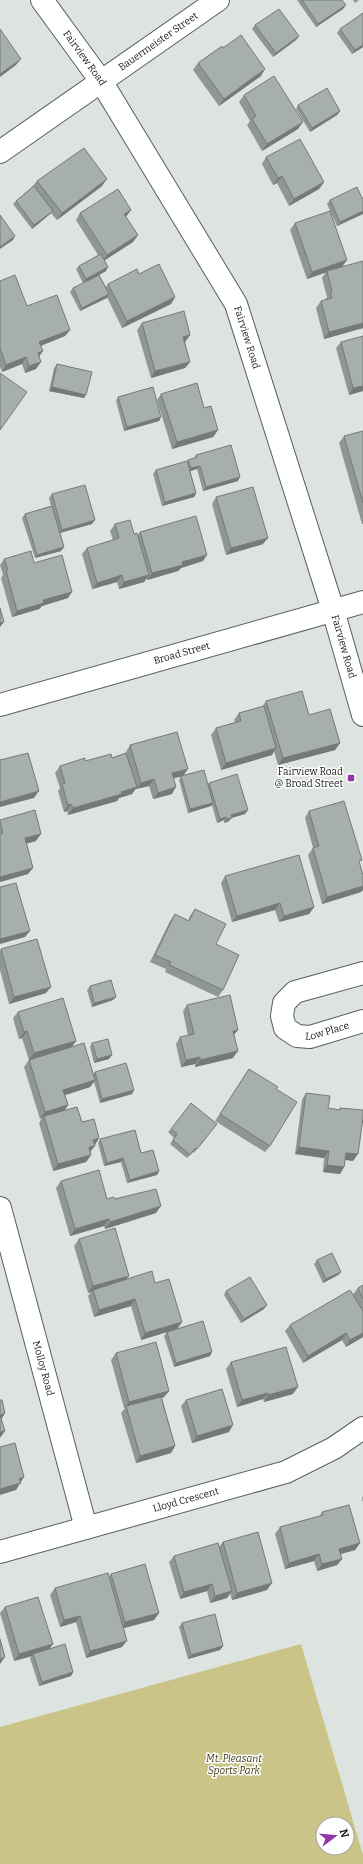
<svg xmlns="http://www.w3.org/2000/svg" width="363" height="1864" font-family="Bitter,serif">
<rect width="100%" height="100%" fill="#dde4e0"/>
<path fill="#cbc488" fill-rule="evenodd" d="M301,1644L363,1855V1864H0V1727ZM323,1824H347V1848H323Z"/>
<g fill="none" stroke-linecap="round" stroke-linejoin="round">
<defs>
<g id="minor">
<path id="s1" d="M42,0L101,81L236,304L333,610L363,715"/>
<path id="s2" d="M0,152L218,0"/>
<path id="s3" d="M0,705L363,602"/>
<path id="s4" d="M363,973L295,992L284,1003L282,1016L285,1028L297,1036L310,1037L363,1021"/>
<path id="s5" d="M0,1208L86,1528"/>
<path id="s6" d="M0,1552L286,1472L334,1448L363,1428"/>
</g>
</defs>
<use href="#minor" stroke="#585e5b" stroke-width="24"/>
<use href="#minor" stroke="#fff" stroke-width="22"/>
</g>
<g fill="#8f9696">
<polygon points="297,0 342,0 343,9 316,27"/>
<polygon points="353,0 359,0 355,3"/>
<polygon points="363,13 363,47 352,54 337,33 340,29"/>
<polygon points="255,25 299,36 296,40 273,57 252,29"/>
<polygon points="223,48 261,76 219,106 193,70 198,63"/>
<polygon points="244,95 298,129 262,151 247,125 250,121 239,102"/>
<polygon points="298,105 340,111 337,115 310,132 296,109"/>
<polygon points="266,157 324,182 319,189 289,206 277,183 273,185 262,164"/>
<polygon points="37,181 102,186 57,220 51,213 50,214 32,229 13,204 16,201 32,187"/>
<polygon points="330,200 363,200 363,214 337,226 327,204"/>
<polygon points="80,213 126,217 138,235 133,242 105,260 106,271 99,275 106,287 108,284 139,274 175,297 171,304 122,328 107,297 80,311 70,292 73,288 83,283 76,269 79,266 98,255 76,220"/>
<polygon points="295,223 342,267 334,269 363,328 324,339 316,308 321,301 325,300 327,297 322,278 326,272 307,279 290,230"/>
<polygon points="0,281 27,306 70,330 65,336 41,346 43,351 39,356 36,369 25,373 22,364 2,372 0,367"/>
<polygon points="142,323 190,335 185,342 190,362 185,368 151,378 137,330"/>
<polygon points="341,342 363,391 349,395 336,348"/>
<polygon points="57,364 84,398 49,391 54,368"/>
<polygon points="161,394 204,408 218,430 213,437 172,449 157,400"/>
<polygon points="118,397 161,417 159,421 124,431 116,401"/>
<polygon points="363,431 363,524 362,524 339,443 344,436"/>
<polygon points="196,455 238,481 203,491 197,469 190,471 196,493 194,497 162,506 153,474 156,470 187,462 188,460 194,458"/>
<polygon points="52,494 92,524 60,533 61,551 35,558 22,518 25,514 51,506 49,498"/>
<polygon points="216,497 263,544 226,555 212,504"/>
<polygon points="115,524 137,536 140,532 203,561 181,568 178,571 147,580 147,578 144,582 119,589 117,582 92,589 82,554 87,548 113,540 110,531"/>
<polygon points="4,559 34,563 68,598 42,606 39,609 12,617 1,578 3,575 0,565"/>
<polygon points="266,701 309,715 340,743 335,750 278,765 274,751 272,755 221,770 211,735 216,728 235,722 234,720 239,713 262,707"/>
<polygon points="130,745 183,775 208,784 209,783 245,814 231,818 229,821 224,823 224,820 217,823 212,805 211,806 188,813 179,780 181,776 174,778 172,794 153,799 149,786 136,789 136,788 132,794 119,798 117,801 68,815 67,811 64,812 58,791 60,788 55,773 60,766 85,761 112,758 126,753 126,752"/>
<polygon points="309,811 360,863 361,892 322,904 308,855 313,848 305,818"/>
<polygon points="0,820 36,841 26,844 28,874 0,882"/>
<polygon points="225,876 314,907 309,914 279,922 275,910 232,922 221,883"/>
<polygon points="195,909 216,944 223,990 218,997 165,972 166,969 150,962 170,921 175,914 188,921 190,916"/>
<polygon points="1,949 46,993 9,1004 0,970 0,951"/>
<polygon points="90,986 113,1000 92,1007 87,990"/>
<polygon points="187,1005 234,1035 233,1058 195,1067 195,1064 181,1067 176,1044 180,1037 188,1036 183,1011"/>
<polygon points="18,1012 76,1041 71,1047 93,1074 95,1072 134,1090 132,1094 100,1103 94,1082 90,1087 65,1095 68,1105 65,1110 82,1122 99,1138 90,1152 91,1155 86,1162 53,1171 39,1123 42,1118 40,1119 24,1067 29,1060 22,1038 19,1039 13,1018"/>
<polygon points="92,1043 109,1059 94,1063 90,1047"/>
<polygon points="249,1069 276,1089 270,1146 265,1152 215,1121"/>
<polygon points="306,1093 328,1108 339,1110 340,1108 353,1161 345,1160 344,1167 340,1174 323,1172 324,1158 295,1154 302,1100"/>
<polygon points="217,1124 194,1153 193,1152 187,1158 170,1144 174,1138 168,1132 171,1129"/>
<polygon points="100,1139 141,1153 159,1171 157,1175 127,1183 121,1162 104,1166 98,1143"/>
<polygon points="61,1181 107,1199 115,1199 156,1213 105,1229 104,1226 70,1236 56,1188"/>
<polygon points="79,1239 126,1279 155,1283 182,1322 177,1329 141,1340 131,1306 94,1317 88,1296 91,1292 88,1293 74,1246"/>
<polygon points="317,1260 341,1272 338,1275 323,1283 314,1264"/>
<polygon points="363,1285 363,1337 346,1347 342,1340 303,1363 285,1331 290,1325 353,1294 358,1288"/>
<polygon points="226,1291 264,1309 241,1323 224,1295"/>
<polygon points="167,1332 210,1356 174,1367 164,1336"/>
<polygon points="116,1353 169,1391 164,1397 162,1398 175,1446 171,1453 136,1463 121,1413 125,1408 124,1408 111,1360"/>
<polygon points="231,1362 293,1394 264,1402 263,1399 237,1407 226,1369"/>
<polygon points="186,1400 229,1432 192,1443 181,1406"/>
<polygon points="363,1496 363,1503 362,1498"/>
<polygon points="322,1512 360,1543 355,1550 340,1554 342,1559 337,1565 317,1571 314,1561 285,1569 275,1534 280,1527 320,1516"/>
<polygon points="223,1542 267,1590 232,1600 230,1593 227,1598 210,1603 207,1591 180,1599 169,1562 174,1556 219,1547"/>
<polygon points="111,1574 159,1613 154,1620 123,1628 122,1647 86,1658 76,1622 60,1627 50,1595 55,1588 109,1577"/>
<polygon points="5,1607 73,1672 71,1676 39,1686 30,1658 32,1656 14,1661 0,1613"/>
<polygon points="182,1623 223,1646 220,1650 188,1659 179,1627"/>
</g>
<g fill="#747a7a">
<polygon points="346,5 343,9 316,27 318,24"/>
<polygon points="299,36 296,40 273,57 276,53"/>
<polygon points="363,45 363,47 352,54 355,50"/>
<polygon points="21,59 16,65 0,77 0,74"/>
<polygon points="265,69 261,76 219,106 224,99"/>
<polygon points="340,111 337,115 310,132 312,128"/>
<polygon points="303,122 298,129 262,151 267,144"/>
<polygon points="282,176 277,183 273,185 278,178"/>
<polygon points="107,179 102,186 57,220 62,213"/>
<polygon points="324,182 319,189 289,206 294,199"/>
<polygon points="131,210 126,217 119,221 124,214"/>
<polygon points="53,211 50,214 32,229 34,225"/>
<polygon points="363,211 363,214 337,226 340,222"/>
<polygon points="138,235 133,242 102,262 107,255"/>
<polygon points="15,236 13,240 0,249 0,247"/>
<polygon points="347,260 342,267 307,279 312,272"/>
<polygon points="108,267 106,271 84,283 86,279"/>
<polygon points="109,294 107,298 80,311 82,308"/>
<polygon points="175,297 171,304 122,328 127,321"/>
<polygon points="363,323 363,328 324,339 329,332"/>
<polygon points="70,330 65,336 34,348 39,342"/>
<polygon points="190,335 185,342 179,343 183,337"/>
<polygon points="43,351 38,358 38,353"/>
<polygon points="26,357 22,364 2,372 6,365"/>
<polygon points="41,362 36,369 25,373 29,366"/>
<polygon points="190,362 185,368 151,378 155,371"/>
<polygon points="363,386 363,391 349,395 353,388"/>
<polygon points="52,387 86,395 84,398 49,391"/>
<polygon points="161,417 159,421 124,431 127,427"/>
<polygon points="218,430 213,437 172,449 177,442"/>
<polygon points="200,466 197,469 188,472 191,468"/>
<polygon points="240,477 238,481 203,491 206,487"/>
<polygon points="196,493 194,497 162,506 165,502"/>
<polygon points="95,520 92,524 59,533 62,530"/>
<polygon points="268,538 263,544 226,555 231,548"/>
<polygon points="64,547 61,551 35,558 37,555"/>
<polygon points="207,555 203,561 181,568 178,571 147,580 152,573 182,562"/>
<polygon points="122,575 117,582 92,589 97,583"/>
<polygon points="149,575 144,582 119,589 124,582"/>
<polygon points="72,592 68,598 42,606 39,609 12,617 17,611 43,600"/>
<polygon points="4,622 0,627 0,623"/>
<polygon points="340,743 335,750 278,765 283,758"/>
<polygon points="276,748 272,755 221,770 226,763"/>
<polygon points="188,769 183,776 168,780 172,773"/>
<polygon points="154,779 149,786 136,789 141,783"/>
<polygon points="137,787 132,794 119,798 117,801 68,815 73,808"/>
<polygon points="176,787 172,794 153,799 158,793"/>
<polygon points="39,791 34,798 0,807 0,802"/>
<polygon points="213,803 211,806 188,813 190,809"/>
<polygon points="71,804 67,811 64,812 68,805"/>
<polygon points="248,810 245,814 231,818 229,821 224,823 231,815"/>
<polygon points="226,817 224,820 217,823 220,819"/>
<polygon points="41,834 36,841 20,845 25,838"/>
<polygon points="33,868 28,874 0,882 0,877"/>
<polygon points="363,886 363,890 361,892 322,904 327,897"/>
<polygon points="280,903 275,910 232,922 237,916"/>
<polygon points="314,907 309,914 279,922 284,916"/>
<polygon points="30,931 25,937 0,944 0,939"/>
<polygon points="51,987 46,993 9,1004 14,997"/>
<polygon points="116,997 113,1000 92,1007 94,1003"/>
<polygon points="238,1030 233,1036 233,1031"/>
<polygon points="27,1031 22,1038 19,1039 24,1032"/>
<polygon points="76,1041 71,1048 29,1060 34,1053"/>
<polygon points="238,1051 233,1058 195,1067 200,1060"/>
<polygon points="112,1055 109,1059 94,1063 97,1059"/>
<polygon points="200,1057 195,1064 181,1067 186,1060"/>
<polygon points="95,1080 90,1087 59,1097 63,1090"/>
<polygon points="134,1090 132,1094 100,1103 102,1099"/>
<polygon points="68,1105 63,1112 44,1116 42,1118 40,1119 45,1112"/>
<polygon points="99,1138 95,1145 93,1140"/>
<polygon points="95,1146 90,1152 89,1147"/>
<polygon points="299,1147 329,1151 324,1158 295,1154"/>
<polygon points="346,1153 358,1154 353,1161 342,1159"/>
<polygon points="91,1155 86,1162 53,1171 58,1164"/>
<polygon points="123,1158 121,1162 104,1166 107,1163"/>
<polygon points="327,1165 344,1167 340,1174 323,1172"/>
<polygon points="159,1171 157,1175 127,1183 130,1180"/>
<polygon points="161,1206 156,1213 105,1229 110,1222"/>
<polygon points="109,1219 104,1226 70,1236 75,1229"/>
<polygon points="341,1272 338,1275 323,1283 326,1279"/>
<polygon points="129,1276 124,1282 93,1290 91,1292 88,1293 93,1286"/>
<polygon points="135,1299 131,1306 94,1317 99,1310"/>
<polygon points="267,1305 264,1309 241,1323 244,1319"/>
<polygon points="182,1322 177,1329 141,1340 145,1333"/>
<polygon points="346,1333 342,1340 303,1363 308,1356"/>
<polygon points="363,1333 363,1337 346,1347 350,1340"/>
<polygon points="212,1352 210,1356 174,1367 176,1363"/>
<polygon points="298,1387 293,1394 264,1402 268,1395"/>
<polygon points="169,1391 164,1397 127,1408 126,1406 124,1408 129,1402"/>
<polygon points="268,1393 263,1399 237,1407 242,1400"/>
<polygon points="5,1413 1,1420 0,1415"/>
<polygon points="233,1425 229,1432 192,1443 197,1436"/>
<polygon points="5,1431 0,1438 0,1432"/>
<polygon points="175,1446 171,1453 136,1463 140,1456"/>
<polygon points="24,1477 16,1490 0,1495 0,1489 19,1479"/>
<polygon points="360,1543 355,1550 334,1556 339,1549"/>
<polygon points="319,1554 314,1561 285,1569 289,1563"/>
<polygon points="342,1559 337,1565 317,1571 322,1564"/>
<polygon points="272,1583 267,1590 232,1600 237,1593"/>
<polygon points="212,1584 207,1591 180,1599 184,1592"/>
<polygon points="232,1591 227,1598 210,1603 215,1596"/>
<polygon points="159,1613 154,1620 121,1629 125,1622"/>
<polygon points="80,1616 76,1622 60,1627 64,1620"/>
<polygon points="127,1641 122,1647 86,1658 90,1651"/>
<polygon points="53,1644 48,1651 33,1654 32,1656 14,1661 19,1654"/>
<polygon points="223,1646 220,1650 188,1659 191,1655"/>
<polygon points="5,1657 0,1664 0,1659"/>
<polygon points="73,1672 71,1676 39,1686 42,1682"/>
</g>
<g fill="#a6aeae" stroke="#747a7a">
<polygon points="302,0 342,0 346,5 318,24"/>
<polygon points="279,9 299,36 276,53 255,25"/>
<polygon points="363,13 363,45 355,50 340,29"/>
<polygon points="0,29 21,59 0,74"/>
<polygon points="241,35 265,69 224,99 198,63 222,46 223,48"/>
<polygon points="274,76 303,122 267,144 252,119 256,116 244,95"/>
<polygon points="327,88 340,111 312,128 298,105"/>
<polygon points="300,139 324,182 294,199 282,176 278,178 266,157"/>
<polygon points="84,148 107,179 62,213 37,181"/>
<polygon points="34,186 53,211 34,225 16,201"/>
<polygon points="357,187 363,200 363,211 340,222 330,200"/>
<polygon points="118,189 131,210 124,214 138,235 107,255 80,213"/>
<polygon points="330,211 347,260 312,272 295,223"/>
<polygon points="0,215 15,236 0,247"/>
<polygon points="101,254 108,267 86,279 79,266"/>
<polygon points="363,261 363,323 329,332 321,301 332,298 330,293 332,292 327,271"/>
<polygon points="159,264 175,297 127,321 108,284 137,269 139,274"/>
<polygon points="15,275 27,306 57,295 70,330 39,342 43,351 38,353 41,362 29,366 26,357 6,365 0,348 0,281"/>
<polygon points="99,275 109,294 82,308 73,288"/>
<polygon points="184,311 190,335 183,337 190,362 155,371 142,323"/>
<polygon points="363,336 363,386 353,388 341,342"/>
<polygon points="57,364 92,372 86,395 52,387"/>
<polygon points="0,373 27,392 0,430"/>
<polygon points="197,383 204,408 211,406 218,430 177,442 161,394"/>
<polygon points="153,387 161,417 127,427 118,397"/>
<polygon points="363,431 363,503 344,436"/>
<polygon points="231,445 240,477 206,487 200,466 191,468 188,460 197,457 196,455"/>
<polygon points="187,461 196,493 165,502 156,470"/>
<polygon points="85,485 95,520 62,530 52,494"/>
<polygon points="253,487 268,538 231,548 216,497"/>
<polygon points="52,506 64,547 37,555 25,514"/>
<polygon points="196,516 207,555 182,562 183,565 152,573 140,532"/>
<polygon points="130,520 134,534 137,533 149,575 124,582 122,575 97,583 87,548 119,538 115,524"/>
<polygon points="31,551 34,563 62,555 72,592 43,600 44,603 17,611 6,571 8,570 4,559"/>
<polygon points="0,608 4,622 0,623"/>
<polygon points="302,691 309,715 330,709 340,743 283,758 266,701"/>
<polygon points="264,706 276,748 226,763 216,728 241,721 239,713"/>
<polygon points="177,732 188,769 172,773 176,787 158,793 154,779 141,783 130,745"/>
<polygon points="28,753 39,791 0,802 0,760"/>
<polygon points="126,753 137,787 121,792 122,794 73,808 71,804 68,805 62,784 65,783 60,766 85,758 85,761 111,754 112,758"/>
<polygon points="204,770 213,803 190,809 181,776"/>
<polygon points="237,774 248,810 231,815 232,818 227,819 226,817 220,819 209,783"/>
<polygon points="344,801 362,860 359,861 363,875 363,886 327,897 313,848 319,846 309,811"/>
<polygon points="35,810 41,834 25,838 33,868 0,877 0,834 3,833 0,822 0,820"/>
<polygon points="299,855 314,907 284,916 280,903 237,916 225,876"/>
<polygon points="16,883 30,931 0,939 0,887"/>
<polygon points="195,909 226,924 216,944 239,955 223,990 169,965 171,962 155,955 175,914 189,921"/>
<polygon points="37,939 51,987 14,997 1,949"/>
<polygon points="111,980 116,997 94,1003 90,986"/>
<polygon points="230,995 238,1030 233,1031 238,1051 200,1060 200,1057 186,1060 180,1037 194,1034 187,1005"/>
<polygon points="63,998 76,1041 34,1053 27,1031 24,1032 18,1012"/>
<polygon points="108,1039 112,1055 97,1059 92,1043"/>
<polygon points="84,1043 95,1080 63,1090 68,1105 45,1112 29,1060"/>
<polygon points="126,1063 134,1090 102,1099 95,1072"/>
<polygon points="249,1069 278,1087 276,1089 297,1102 270,1146 220,1114"/>
<polygon points="306,1093 330,1096 328,1108 340,1110 340,1108 363,1110 363,1118 358,1154 346,1153 344,1167 327,1165 329,1151 299,1147"/>
<polygon points="191,1103 217,1124 197,1149 195,1148 190,1155 173,1140 177,1134 171,1129"/>
<polygon points="77,1107 82,1122 94,1119 99,1138 93,1140 95,1146 89,1147 91,1155 58,1164 44,1116"/>
<polygon points="135,1130 141,1153 153,1150 159,1171 130,1180 123,1158 107,1163 100,1139"/>
<polygon points="99,1170 107,1199 114,1197 115,1199 156,1189 161,1206 110,1222 109,1219 75,1229 61,1181"/>
<polygon points="115,1228 129,1276 93,1286 79,1239"/>
<polygon points="332,1253 341,1272 326,1279 317,1260"/>
<polygon points="152,1271 155,1283 169,1279 182,1322 145,1333 135,1299 99,1310 93,1290"/>
<polygon points="250,1277 267,1305 244,1319 226,1291"/>
<polygon points="363,1285 363,1299 358,1288"/>
<polygon points="350,1290 363,1311 363,1333 350,1340 346,1333 308,1356 290,1325"/>
<polygon points="203,1321 212,1352 176,1363 167,1332"/>
<polygon points="156,1342 169,1391 129,1402 116,1353"/>
<polygon points="286,1347 298,1387 268,1395 268,1393 242,1400 231,1362"/>
<polygon points="222,1389 233,1425 197,1436 186,1400"/>
<polygon points="161,1397 175,1446 140,1456 126,1406"/>
<polygon points="0,1400 2,1400 5,1413 0,1415 5,1431 0,1432"/>
<polygon points="15,1443 24,1477 19,1479 21,1483 0,1489 0,1447"/>
<polygon points="349,1505 360,1543 339,1549 342,1559 322,1564 319,1554 289,1563 280,1527 323,1515 322,1512"/>
<polygon points="258,1532 272,1583 237,1593 223,1542"/>
<polygon points="218,1543 232,1591 215,1596 212,1584 184,1592 174,1556"/>
<polygon points="145,1564 159,1613 125,1622 111,1574"/>
<polygon points="108,1573 127,1641 90,1651 80,1616 64,1620 55,1588"/>
<polygon points="38,1597 53,1644 19,1654 5,1607"/>
<polygon points="215,1614 223,1646 191,1655 182,1623"/>
<polygon points="0,1639 5,1657 0,1659"/>
<polygon points="65,1644 73,1672 42,1682 33,1654"/>
</g>
<rect fill="#8f38a6" stroke="#fff" stroke-width="1.5" x="347" y="774" width="8" height="8" rx="2"/>
<g text-anchor="middle" dominant-baseline="central" stroke-width="3" stroke-linejoin="round" paint-order="stroke">
<g font-size="10" fill="#191b1a" stroke="#fff">
<text stroke="none"><textPath href="#s2" startOffset="193">Bauermeister Street</textPath></text>
<text stroke="none"><textPath href="#s1" startOffset="72">Fairview Road</textPath></text>
<text stroke="none"><textPath href="#s1" startOffset="396">Fairview Road</textPath></text>
<text stroke="none"><textPath href="#s1" startOffset="720">Fairview Road</textPath></text>
<text stroke="none"><textPath href="#s3" startOffset="189">Broad Street</textPath></text>
<text stroke="none"><textPath href="#s4" startOffset="157">Low Place</textPath></text>
<text stroke="none"><textPath href="#s5" startOffset="166">Molloy Road</textPath></text>
<text stroke="none"><textPath href="#s6" startOffset="193">Lloyd Crescent</textPath></text>
</g>
<g font-size="10" fill="#191b1a" stroke="#fff" text-anchor="end">
<text x="343" y="772">Fairview Road<tspan x="343" dy="12">@ Broad Street</tspan></text>
</g>
<g font-size="10" font-style="italic" fill="#3d3913" stroke="#fff">
<text x="234" y="1759">Mt. Pleasant<tspan x="234" dy="12">Sports Park</tspan></text>
</g>
</g>
<g transform="translate(335 1836) rotate(74)"><circle r="19" fill="#ffffff" stroke="#a3a4a3"/>
<path d="M0-3L7 15L0 10L-7 15Z" fill="#8f38a6"/>
<text y="-6" font-size="11" font-weight="bold" text-anchor="middle" fill="#191b1a">N</text>
</g>
</svg>
